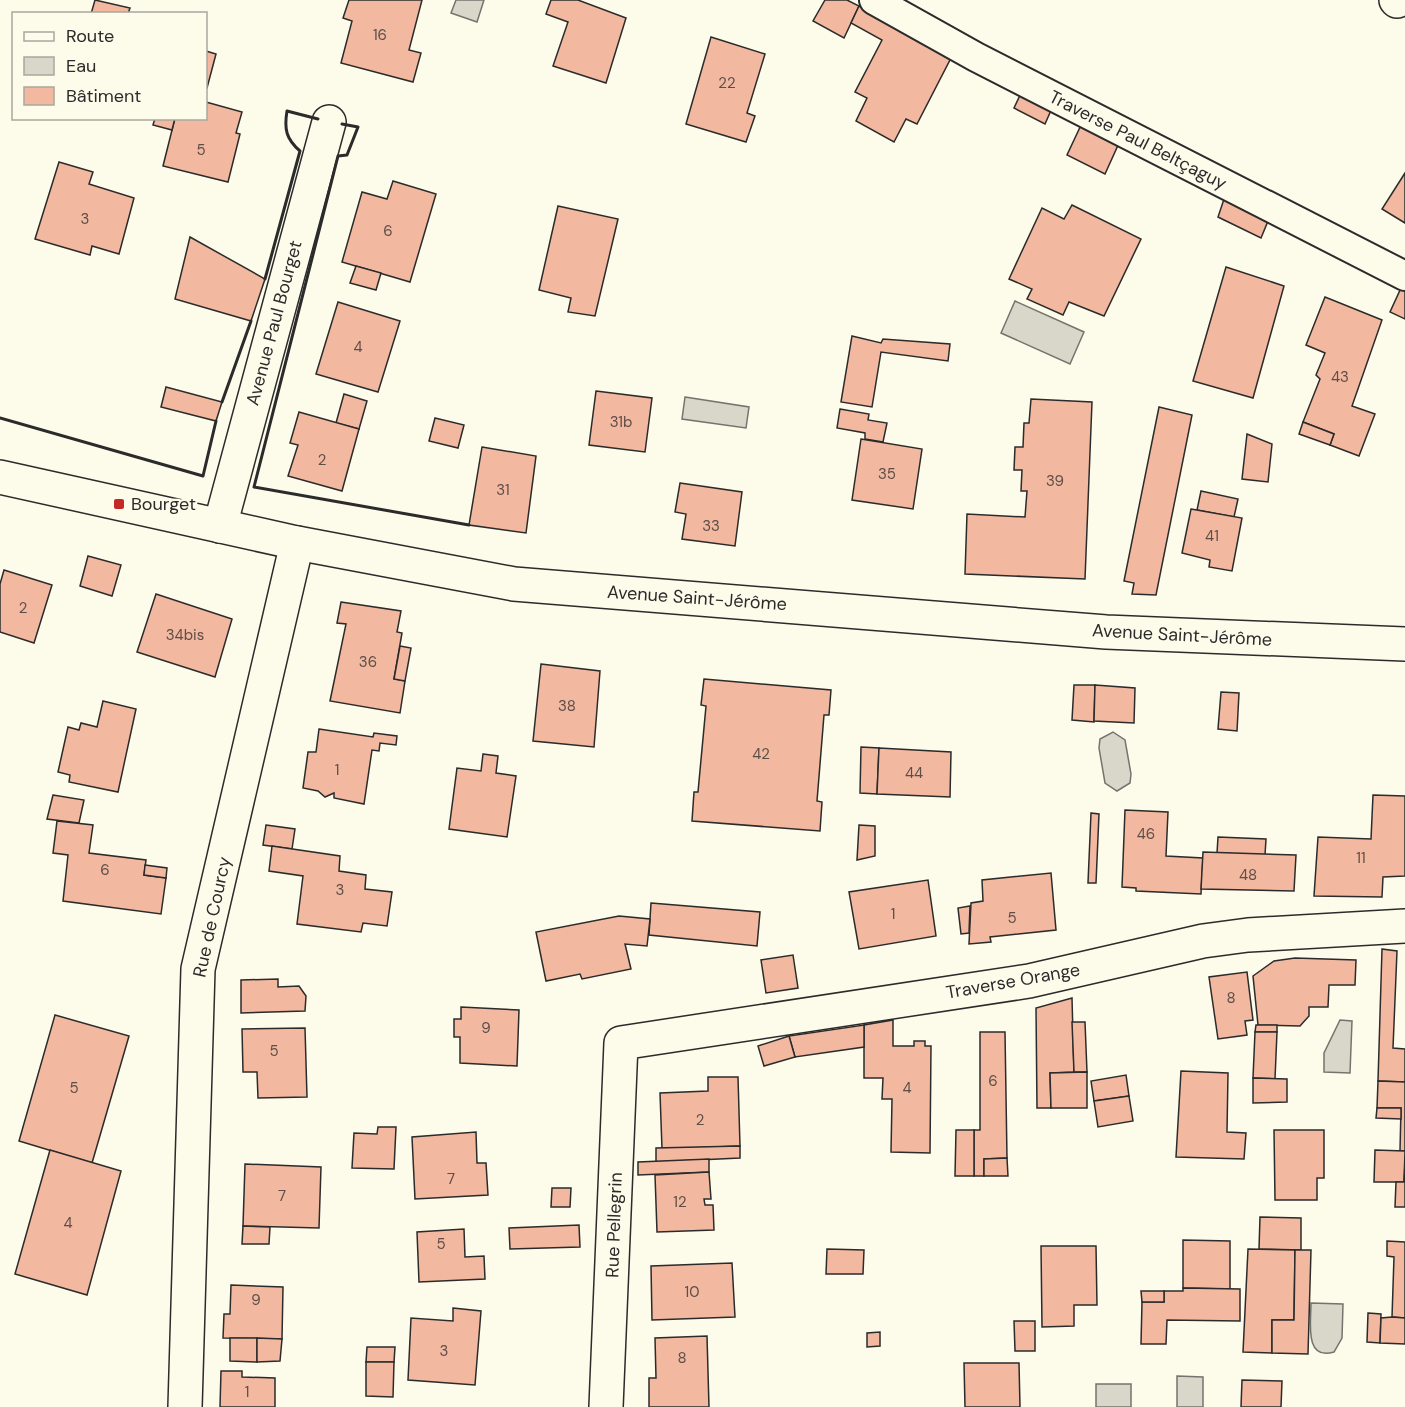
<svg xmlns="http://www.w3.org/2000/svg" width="1405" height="1407" font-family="'DM Sans',sans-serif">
<rect width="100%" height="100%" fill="#fdfbea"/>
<g fill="#d8d7c9" stroke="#74746e" stroke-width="1.5">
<polygon points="456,0 484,0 477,22 451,13"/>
<polygon points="1015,301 1084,332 1070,364 1001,333"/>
<polygon points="685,397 749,407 746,428 682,419"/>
<polygon points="1113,732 1125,740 1131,774 1130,783 1117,791 1105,783 1099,748 1100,739"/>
<polygon points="1340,1020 1352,1021 1350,1073 1324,1072 1324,1053"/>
<path d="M1311,1303L1343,1304L1342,1338L1334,1352C1304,1361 1311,1322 1311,1303Z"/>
<polygon points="1177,1376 1203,1377 1203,1407 1177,1407"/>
<rect x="1096" y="1384" width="35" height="23"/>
</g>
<g fill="#f2b8a0" stroke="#2b2b2b" stroke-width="1.5">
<polygon points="95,0 130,8 128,14 91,14"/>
<polygon points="349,0 422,0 409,50 421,53 413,82 341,63 352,21 343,18"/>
<polygon points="551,0 578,0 626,18 606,83 553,66 568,22 546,14"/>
<polygon points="825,0 847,0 859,6 844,38 813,21"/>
<polygon points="859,6 953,54 917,124 906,119 894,142 856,121 867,98 855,92 882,40 851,23"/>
<polygon points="711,37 765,54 747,113 755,116 746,142 686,124"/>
<polygon points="206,51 216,54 207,88 206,88"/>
<polygon points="1022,91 1052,108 1045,124 1014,108"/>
<polygon points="206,102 242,112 236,133 240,134 228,182 163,166 175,118 206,118"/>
<polygon points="155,118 175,118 172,130 153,125"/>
<polygon points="1082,123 1119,143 1105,174 1067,155"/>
<polygon points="59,162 93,172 89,184 134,198 119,254 92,246 90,255 35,239"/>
<polygon points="1405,173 1405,223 1382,209"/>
<polygon points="393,181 436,194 410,282 342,262 362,192 387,199"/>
<polygon points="1224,199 1268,221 1261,238 1218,217"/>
<polygon points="1072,205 1141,239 1104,316 1069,302 1063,315 1027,299 1032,289 1009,279 1042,208 1064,219"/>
<polygon points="558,206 618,219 595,316 568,312 571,298 539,290"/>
<polygon points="190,237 265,279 251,321 175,299"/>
<polygon points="356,266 381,273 376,290 350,283"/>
<polygon points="1226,267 1284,286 1253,398 1193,381"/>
<polygon points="1401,288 1405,290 1405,319 1390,312"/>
<polygon points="1325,297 1382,320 1352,406 1375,414 1359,456 1330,445 1334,434 1303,422 1320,379 1316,375 1325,353 1306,345"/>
<polygon points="338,302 400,321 378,392 316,374"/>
<polygon points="852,336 881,343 883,339 950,344 948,361 881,352 872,407 841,402"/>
<polygon points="166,387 222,402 216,421 161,407"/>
<polygon points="596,391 652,398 645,452 589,445"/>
<polygon points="344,394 367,401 359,429 336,423"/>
<polygon points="1031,399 1092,402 1085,579 965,574 967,514 1025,517 1027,491 1021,491 1022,470 1014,470 1015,447 1023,447 1024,423 1029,423"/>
<polygon points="1159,407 1192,415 1156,595 1132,594 1134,583 1124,581"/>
<polygon points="840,409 869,414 868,420 887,423 883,442 865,439 865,433 837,428"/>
<polygon points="299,412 359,429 342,491 288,476 298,445 290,443"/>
<polygon points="435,418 464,425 458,448 429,441"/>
<polygon points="1303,422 1334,434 1330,445 1299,434"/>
<polygon points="1247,434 1272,444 1268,482 1242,479"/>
<polygon points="861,439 922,449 913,509 852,500"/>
<polygon points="482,447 536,456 526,533 469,525"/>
<polygon points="680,483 742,492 735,546 682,539 686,514 675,512"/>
<polygon points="1201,491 1238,499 1234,517 1197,510"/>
<polygon points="1191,509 1242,518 1232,571 1209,567 1210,560 1182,553"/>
<polygon points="88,556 121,565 112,596 80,586"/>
<polygon points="4,570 52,585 34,643 0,632 0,584"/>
<polygon points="156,594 232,619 215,677 137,652"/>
<polygon points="341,602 401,611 397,632 402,633 394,679 405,681 400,713 330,701 346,624 337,623"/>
<polygon points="400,646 411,648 405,681 394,679"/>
<polygon points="541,664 600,671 594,747 533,741"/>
<polygon points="704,679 831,690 829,715 824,715 817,801 822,802 820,831 692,821 694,792 698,792 706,706 701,705"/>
<polygon points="1074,685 1095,685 1094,722 1072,720"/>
<polygon points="1095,685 1135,688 1134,723 1094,721"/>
<polygon points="1221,692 1239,693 1237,731 1218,729"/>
<polygon points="103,701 136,709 118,792 69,782 70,775 58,772 68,727 79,730 81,723 97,727"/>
<polygon points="319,729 373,737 374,733 397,736 396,745 380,743 379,751 372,750 364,804 334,798 334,793 325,797 318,791 303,788 308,752 316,752"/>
<polygon points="861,747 879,748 877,794 860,793"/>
<polygon points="879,748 951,752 950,797 877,794"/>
<polygon points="483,754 498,756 496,773 516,776 507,837 449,829 457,768 481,771"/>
<polygon points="53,795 84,800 79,823 47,819"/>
<polygon points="1373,795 1405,796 1405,876 1383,877 1382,897 1314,896 1318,837 1371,839"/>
<polygon points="1125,810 1168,812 1166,856 1203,858 1201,894 1136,891 1136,888 1122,887"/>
<polygon points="1091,813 1099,814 1096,883 1088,883"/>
<polygon points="57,821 93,825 89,853 146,860 144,875 166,878 161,914 63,901 68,855 53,853"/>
<polygon points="266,825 295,829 292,849 263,845"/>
<polygon points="859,825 875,826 875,856 857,860"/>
<polygon points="1218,837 1266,839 1265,855 1217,853"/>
<polygon points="272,846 340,856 339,871 366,875 365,889 392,892 387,926 363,923 361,932 297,924 303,876 269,871"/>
<polygon points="1203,852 1296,855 1294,891 1201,889"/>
<polygon points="145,865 167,868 166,878 144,875"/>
<polygon points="1051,873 1056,930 990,937 991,942 969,944 971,903 983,901 982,880"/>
<polygon points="928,880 936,936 859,949 849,892"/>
<polygon points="651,903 760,912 757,946 649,935"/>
<polygon points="970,906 969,933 961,934 958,908"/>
<polygon points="619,916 650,919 647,946 625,944 631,969 582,979 580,974 546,981 536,932"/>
<polygon points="1382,949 1397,951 1393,1048 1405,1049 1405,1082 1378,1081"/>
<polygon points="793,955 798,988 766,993 761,960"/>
<polygon points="1295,958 1356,960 1355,985 1329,985 1328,1007 1309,1007 1309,1016 1300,1026 1258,1025 1253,976 1274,961"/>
<polygon points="1247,972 1253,1020 1245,1021 1247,1035 1218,1039 1209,977"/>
<polygon points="278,979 278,987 299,986 306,996 305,1011 241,1013 241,980"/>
<polygon points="1072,998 1074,1072 1050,1073 1051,1108 1037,1108 1036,1008"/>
<polygon points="461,1007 519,1010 517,1066 460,1063 460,1037 454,1037 454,1019 461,1019"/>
<polygon points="55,1015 129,1036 92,1163 19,1141"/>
<polygon points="893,1020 893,1046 914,1046 914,1041 925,1041 925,1046 931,1046 930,1153 891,1152 892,1099 882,1099 883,1078 864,1078 864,1025"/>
<polygon points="1072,1022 1085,1022 1087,1072 1074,1072"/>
<polygon points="864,1025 864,1047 795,1057 789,1036"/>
<polygon points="1256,1025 1277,1025 1277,1032 1255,1032"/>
<polygon points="305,1028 307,1097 258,1098 257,1072 243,1072 242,1029"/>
<polygon points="980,1032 1005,1032 1007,1158 984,1159 984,1176 974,1176 974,1130 980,1130"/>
<polygon points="1255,1032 1277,1032 1275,1079 1253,1078"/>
<polygon points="789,1036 795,1057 764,1066 758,1046"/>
<polygon points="1181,1071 1228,1073 1227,1132 1246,1133 1244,1159 1176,1157"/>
<polygon points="1087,1072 1087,1108 1051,1108 1050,1073"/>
<polygon points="1126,1075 1129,1096 1094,1101 1091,1081"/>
<polygon points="708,1077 738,1077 740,1146 662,1149 660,1093 708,1091"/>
<polygon points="1253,1078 1287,1079 1287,1102 1253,1103"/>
<polygon points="1378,1081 1405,1082 1405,1151 1400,1151 1401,1108 1377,1108"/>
<polygon points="1129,1096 1133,1121 1098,1127 1094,1101"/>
<polygon points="1377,1108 1401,1108 1401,1119 1376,1118"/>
<polygon points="378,1127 396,1127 394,1169 352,1168 354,1133 377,1134"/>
<polygon points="956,1130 974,1130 974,1176 955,1176"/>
<polygon points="1274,1130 1324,1130 1324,1178 1317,1178 1317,1200 1275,1200"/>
<polygon points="476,1132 477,1163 486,1163 488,1195 415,1199 412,1137"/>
<polygon points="740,1146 740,1158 656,1162 656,1148"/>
<polygon points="50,1150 121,1171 87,1295 15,1274"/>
<polygon points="1375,1150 1405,1151 1404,1182 1374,1182"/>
<polygon points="1007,1158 1008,1176 984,1176 984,1159"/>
<polygon points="709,1159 709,1172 638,1175 638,1162"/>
<polygon points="245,1164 321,1167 319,1228 243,1226"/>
<polygon points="1405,1164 1405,1207 1395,1207 1396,1182 1404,1182"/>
<polygon points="709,1172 711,1199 704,1199 705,1205 713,1205 714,1230 657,1232 655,1175"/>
<polygon points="552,1188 571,1188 570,1207 551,1207"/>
<polygon points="1260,1217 1301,1218 1301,1250 1259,1249"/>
<polygon points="579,1225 580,1247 510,1249 509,1228"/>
<polygon points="243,1226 270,1227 269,1244 242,1244"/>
<polygon points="464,1229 465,1257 484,1256 485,1279 419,1282 417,1232"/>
<polygon points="1183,1240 1230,1241 1230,1289 1183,1288"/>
<polygon points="1387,1241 1405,1242 1405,1318 1392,1317 1394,1257 1387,1256"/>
<polygon points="1041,1246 1096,1246 1097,1305 1074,1305 1074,1326 1042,1327"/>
<polygon points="827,1249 864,1250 863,1274 826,1274"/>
<polygon points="1248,1249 1295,1250 1294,1320 1272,1320 1272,1353 1243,1352"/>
<polygon points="1295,1250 1311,1250 1308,1354 1272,1353 1272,1320 1294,1320"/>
<polygon points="732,1263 735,1317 652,1320 651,1266"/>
<polygon points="231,1285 283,1287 282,1339 223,1338 224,1314 230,1314"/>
<polygon points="1183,1288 1240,1289 1240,1321 1167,1320 1166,1344 1141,1344 1142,1302 1164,1302 1164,1291 1183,1291"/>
<polygon points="1141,1291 1164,1291 1164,1302 1142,1302"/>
<polygon points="453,1308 481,1311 475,1385 408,1380 411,1318 453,1321"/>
<polygon points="1368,1313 1381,1314 1380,1343 1367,1342"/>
<polygon points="1392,1317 1405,1318 1405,1344 1380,1343 1381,1318"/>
<polygon points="1014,1321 1035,1321 1035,1351 1015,1351"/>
<polygon points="880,1332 880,1346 867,1347 867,1333"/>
<polygon points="707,1336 709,1407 649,1407 649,1378 656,1378 655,1338"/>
<polygon points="230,1338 257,1338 257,1362 230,1361"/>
<polygon points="257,1338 282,1339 280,1361 257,1362"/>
<polygon points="367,1347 395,1347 394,1362 366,1362"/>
<polygon points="366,1362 394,1362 393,1397 366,1396"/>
<polygon points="964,1363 1019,1363 1020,1407 965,1407"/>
<polygon points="221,1371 242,1371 242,1377 275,1378 275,1407 220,1407"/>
<polygon points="1242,1380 1282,1381 1281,1407 1241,1407"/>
</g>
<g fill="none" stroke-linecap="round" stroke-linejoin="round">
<defs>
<polyline id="pedestrian" points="874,0 976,57 1405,276"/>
<g id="minor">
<polyline points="1396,0 1397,1"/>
<polyline points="220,526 329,122"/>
<polyline points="185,1407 198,969 297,543"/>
<polyline points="606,1407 621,1043 1029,981 1203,941 1248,935 1405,926"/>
</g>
<polyline id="tertiary" points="0,477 297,543 514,584 1106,632 1405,644"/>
</defs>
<use href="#pedestrian" stroke="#2b2b2b" stroke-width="32"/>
<use href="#minor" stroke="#2b2b2b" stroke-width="36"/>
<use href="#tertiary" stroke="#2b2b2b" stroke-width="36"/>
<use href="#pedestrian" stroke="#fdfbea" stroke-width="28"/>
<use href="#minor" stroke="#fdfbea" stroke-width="33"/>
<use href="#tertiary" stroke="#fdfbea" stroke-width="33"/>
<g stroke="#2b2b2b" stroke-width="3">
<polyline points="342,124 358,127 347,155 338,156 254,487 469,525"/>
<path d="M265,279L300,151C286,139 284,129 287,111L318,119"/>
<polyline points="222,402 251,321"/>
<polyline points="0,418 203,476 216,421"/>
</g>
</g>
<rect fill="#c62828" stroke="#fdfbea" stroke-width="2" x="113" y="498" width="12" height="12" rx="3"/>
<g text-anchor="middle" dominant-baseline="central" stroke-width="4.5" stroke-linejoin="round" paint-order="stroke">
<g font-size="15" fill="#5d4e48">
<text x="380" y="35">16</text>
<text x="727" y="83">22</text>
<text x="201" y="150">5</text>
<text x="85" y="219">3</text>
<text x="388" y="231">6</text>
<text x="358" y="347">4</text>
<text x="1340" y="377">43</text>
<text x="621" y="422">31b</text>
<text x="322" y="460">2</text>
<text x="887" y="474">35</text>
<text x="1055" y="481">39</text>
<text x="503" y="490">31</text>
<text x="711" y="526">33</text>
<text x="1212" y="536">41</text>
<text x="23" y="608">2</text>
<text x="185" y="635">34bis</text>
<text x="368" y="662">36</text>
<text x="567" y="706">38</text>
<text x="761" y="754">42</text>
<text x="337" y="770">1</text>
<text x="914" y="773">44</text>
<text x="1146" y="834">46</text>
<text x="1361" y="858">11</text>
<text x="105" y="870">6</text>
<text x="1248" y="875">48</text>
<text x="340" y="890">3</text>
<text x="893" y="914">1</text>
<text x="1012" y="918">5</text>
<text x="1231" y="998">8</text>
<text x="486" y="1028">9</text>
<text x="274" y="1051">5</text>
<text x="993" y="1081">6</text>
<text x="74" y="1088">5</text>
<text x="907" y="1088">4</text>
<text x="700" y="1120">2</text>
<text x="451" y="1179">7</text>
<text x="282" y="1196">7</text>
<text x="680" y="1202">12</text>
<text x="68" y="1223">4</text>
<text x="441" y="1244">5</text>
<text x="692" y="1292">10</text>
<text x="256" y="1300">9</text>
<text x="444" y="1351">3</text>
<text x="682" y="1358">8</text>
<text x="247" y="1392">1</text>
</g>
<g font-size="18" fill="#2b2b2b" stroke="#fdfbea">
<text transform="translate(1138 140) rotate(27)">Traverse Paul Beltçaguy</text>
<text transform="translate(274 323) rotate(-75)">Avenue Paul Bourget</text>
<text transform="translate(697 598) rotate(4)">Avenue Saint-Jérôme</text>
<text transform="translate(1182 635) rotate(3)">Avenue Saint-Jérôme</text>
<text transform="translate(212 917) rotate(-78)">Rue de Courcy</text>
<text transform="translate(1013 981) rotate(-10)">Traverse Orange</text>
<text transform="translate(614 1225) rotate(-88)">Rue Pellegrin</text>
</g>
<g font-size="18" fill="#2b2b2b" stroke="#fdfbea" text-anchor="start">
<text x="131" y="504">Bourget</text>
</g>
</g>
<rect x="12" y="12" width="195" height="108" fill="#fdfbea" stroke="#a9a89e" stroke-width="1.5"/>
<rect x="24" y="32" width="30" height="9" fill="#fdfbea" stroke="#a9a89e" stroke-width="1.5"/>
<text x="66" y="42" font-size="18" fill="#2b2b2b">Route</text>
<rect x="24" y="57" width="30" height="18" fill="#d8d7c9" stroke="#a9a89e" stroke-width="1.5"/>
<text x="66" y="72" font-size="18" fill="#2b2b2b">Eau</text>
<rect x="24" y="87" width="30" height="18" fill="#f2b8a0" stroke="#a9a89e" stroke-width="1.5"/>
<text x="66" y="102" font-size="18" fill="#2b2b2b">Bâtiment</text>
</svg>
